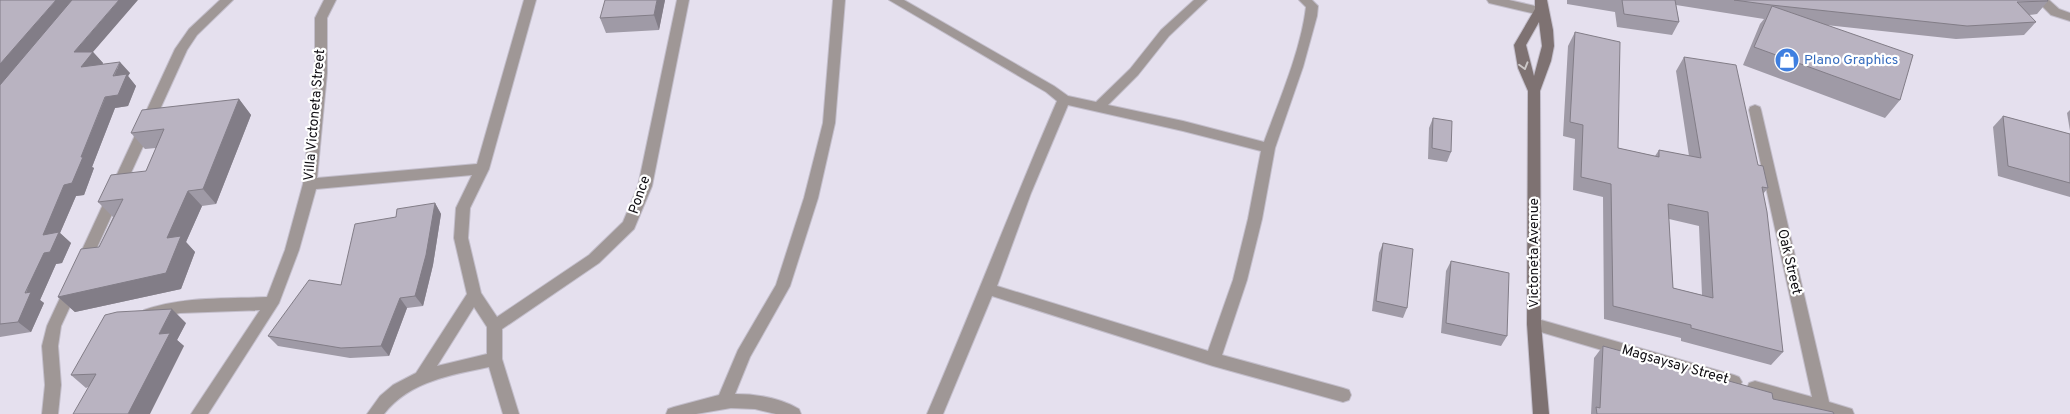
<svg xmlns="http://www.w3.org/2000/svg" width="2070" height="414" font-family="Overpass,sans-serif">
<rect width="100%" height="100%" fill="#e5e0ee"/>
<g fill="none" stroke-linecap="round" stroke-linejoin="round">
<defs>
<g id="minor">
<polygon points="220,0 233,0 197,35 187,50 89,265 87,269 82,271 77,269 75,265 175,49 189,29"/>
<path d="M324,0H336L327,18V73L317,178L477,164L524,0H536L489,169L470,208L468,238L481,293L497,317L589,255L623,222L638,186L677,0H689L652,186L634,229L599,263L502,329V359L519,414H503L489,367C451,375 410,381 384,414H367L380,396L393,385L416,373L467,294L454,238L456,208L472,175L316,189L299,250L279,303L208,414H191L260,310L180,313L149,320L144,318L142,314L144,310C183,296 226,299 267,297L285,250L303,184L315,73V18ZM474,307L487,327V354L437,366Z"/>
<path d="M833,0H845L835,123L818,198L790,286L750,357L735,394C756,394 780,398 799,409L801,414H776L755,409L731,408L696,414H666L668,409L674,407L719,395L738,350L776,285L804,198L823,123Z"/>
<path d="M889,0H904L1054,86L1068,96L1096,102L1130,69L1161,30L1194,0H1207L1169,36L1138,75L1108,105L1183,121L1264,142C1279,101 1301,50 1306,7L1299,0H1312L1318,6L1317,16L1303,67L1275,148L1262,219L1247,280L1222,355L1343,388L1349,390L1351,395L1349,400L1343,402L1213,366L992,296L943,414H927C972,310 1012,205 1057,101L1046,92ZM1068,105L1183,131L1261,151L1248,219L1233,280L1208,351L997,286L1031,193Z"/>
<polygon points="1487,0 1509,0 1544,8 1546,11 1540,15 1489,3"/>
<polygon points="2036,0 2049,0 2059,9 2070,13 2070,21 2051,15"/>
<polygon points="1755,105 1760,107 1761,110 1829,402 1852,409 1854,414 1816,414 1816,412 1749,393 1747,388 1749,383 1755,381 1812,397 1749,110 1750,107"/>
<polygon points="72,281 77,283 79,287 61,326 58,346 61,385 58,414 42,414 45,385 42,346 47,326 67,283"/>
<polygon points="1534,318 1734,375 1739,377 1742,382 1739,387 1734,389 1534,330 1529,328 1527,324 1529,320"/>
</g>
<path id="secondary" d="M1535,0H1547L1553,30L1554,46L1551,61L1540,91L1541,324L1549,414H1533L1527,324L1528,91L1518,68L1514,45L1535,9ZM1539,22L1542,46L1534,76L1526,45Z"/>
</defs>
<use href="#minor" stroke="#c3becb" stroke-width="2"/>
<use href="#secondary" stroke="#c3becb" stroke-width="2"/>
<use href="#minor" fill="#9f9796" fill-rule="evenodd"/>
<use href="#secondary" fill="#7e7272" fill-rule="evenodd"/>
</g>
<g fill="#9f9aa6" fill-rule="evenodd">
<polygon points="0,0 93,52 103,63 103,64 130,73 128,76 136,86 128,106 115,108 92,167 94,168 84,195 76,196 60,233 71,243 62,263 56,264 40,300 44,303 31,332 0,337"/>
<polygon points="665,0 659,30 606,33 600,18"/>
<polygon points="1567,0 2047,0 2048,1 2037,14 2029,15 2036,22 2024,35 1956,39 1826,25 1900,100 1885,118 1743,65 1760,24 1764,19 1676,5 1679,22 1672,35 1617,27 1615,12 1567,4"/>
<path d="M1575,32L1618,148L1655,156L1659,150L1689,156L1676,71L1684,57L1758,165L1768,188L1763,194L1783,352L1771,365L1681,341V338L1604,319L1603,197L1573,190L1575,139L1563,136L1568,46ZM1669,219L1699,226L1702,295L1673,288Z"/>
<polygon points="239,99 251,115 216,204 202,206 186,242 195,252 181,289 75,312 58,297 99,247 113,217 98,202 146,171 156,148 145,149 131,133"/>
<polygon points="2070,110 2070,131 2067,113"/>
<polygon points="2003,116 2070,134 2070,197 1998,176 1993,127"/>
<polygon points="1433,118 1451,152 1447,162 1428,159 1429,128"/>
<polygon points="435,203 441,214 433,265 423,306 407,308 389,356 350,358 278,346 268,336 341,285 396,217"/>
<polygon points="1383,243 1407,308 1403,318 1372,311 1379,253"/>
<polygon points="1451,261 1507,336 1501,346 1441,333 1446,271"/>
<polygon points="186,323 177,340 184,346 88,387 86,388 71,375"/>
<polygon points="1603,346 1773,399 1834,414 1591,414 1594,358"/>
</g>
<g fill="#827d87">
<polygon points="56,0 75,0 0,88 0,64"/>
<polygon points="119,0 138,0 93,52 103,63 91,79 81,67 74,52"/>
<polygon points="657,0 665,0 659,30 654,15"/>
<polygon points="120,62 130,73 128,76 136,86 128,106 115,108 92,167 94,168 84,195 76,196 60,233 71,243 62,263 56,264 40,300 44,303 31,332 18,322 43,235 64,185 81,157"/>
<polygon points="239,99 251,115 216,204 203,189"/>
<polygon points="188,191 202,206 186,242 195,252 181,289 75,312 58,297"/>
<polygon points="435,203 441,214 433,265 423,306 415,296"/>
<polygon points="400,298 407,308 389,356 381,346"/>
<polygon points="172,309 186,323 177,340 184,346 150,414 128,414 159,334"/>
</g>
<g fill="#b9b3c1" stroke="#827d87" fill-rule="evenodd">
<polygon points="0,0 56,0 0,64"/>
<polygon points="72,0 119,0 74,52 93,52 81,67 120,62 113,76 127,74 118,95 105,97 81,157 83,157 72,183 64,185 43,235 59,232 50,252 44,253 25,293 31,292 18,322 0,324 0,85"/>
<polygon points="605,0 657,0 654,15 600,18"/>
<polygon points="1622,0 1675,0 1679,22 1624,14"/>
<polygon points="1734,0 2047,0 2048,1 2017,2 2036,22 1967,26 1771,5"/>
<polygon points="1772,6 1913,55 1900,100 1754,47"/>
<path d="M1575,32L1620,42L1618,148L1659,157V150L1701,158L1684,57L1736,65L1758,165L1763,166L1768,188L1762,187L1767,212L1783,352L1691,328V325L1613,306L1611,184L1581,177L1583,125L1570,122ZM1668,204L1708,212L1713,298L1673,288Z"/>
<polygon points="239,99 203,189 188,191 167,238 181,236 166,273 58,297 81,249 99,247 123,199 98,202 111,175 146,171 164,129 131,133 142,110"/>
<polygon points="2003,116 2070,134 2070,183 2008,166"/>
<polygon points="1433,118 1452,121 1451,152 1432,148"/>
<polygon points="435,203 426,255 415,296 400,298 381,346 341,348 268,336 309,280 341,285 355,224 396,217 397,209"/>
<polygon points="1383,243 1413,249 1407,308 1376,301"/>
<polygon points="1451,261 1509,273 1507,336 1446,323"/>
<polygon points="172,309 159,334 170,333 128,414 73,414 96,374 71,375 105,315 117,312"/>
<polygon points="1603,346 1772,393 1773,399 1833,412 1834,414 1597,414 1596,407 1600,408"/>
</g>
<defs><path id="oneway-chevron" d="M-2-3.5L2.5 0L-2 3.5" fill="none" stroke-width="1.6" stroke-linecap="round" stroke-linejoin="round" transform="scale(1.25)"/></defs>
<use stroke="#cbc7c7" href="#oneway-chevron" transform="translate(1524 66) rotate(74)"/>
<defs>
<symbol id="shop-disc" viewBox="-11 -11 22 22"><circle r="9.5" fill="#3f7fe0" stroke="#fff"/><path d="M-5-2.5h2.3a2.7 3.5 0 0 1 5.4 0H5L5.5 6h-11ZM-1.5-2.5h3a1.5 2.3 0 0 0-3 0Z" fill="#fff"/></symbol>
</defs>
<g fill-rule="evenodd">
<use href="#shop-disc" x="1773" y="46" width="28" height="28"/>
</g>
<g text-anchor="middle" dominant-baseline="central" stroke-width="4.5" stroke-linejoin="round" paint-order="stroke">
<g font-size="14" fill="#366cbe" stroke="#fff" text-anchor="start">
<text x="1804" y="60">Plano Graphics</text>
</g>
<g font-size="14" fill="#0f0d12" stroke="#fff">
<text transform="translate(315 115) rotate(-85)">Villa Victoneta Street</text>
<text transform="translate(640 195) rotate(-71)">Ponce</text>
<text transform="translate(1534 253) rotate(-90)">Victoneta Avenue</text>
<text transform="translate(1789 262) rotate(77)">Oak Street</text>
<text transform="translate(1675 365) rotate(16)">Magsaysay Street</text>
</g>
</g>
</svg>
